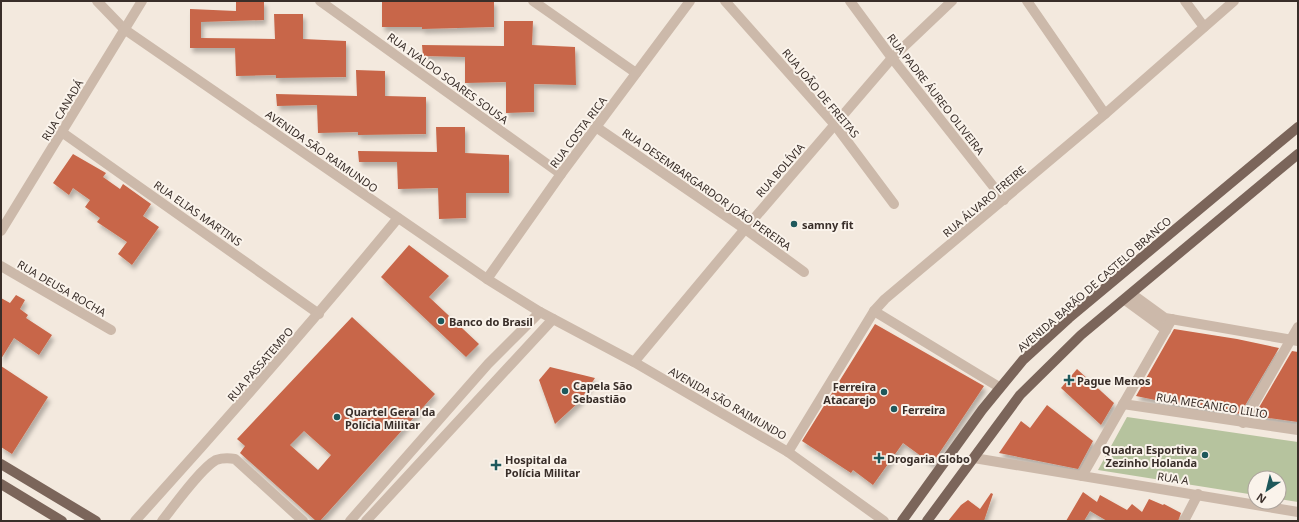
<svg xmlns="http://www.w3.org/2000/svg" width="1299" height="522" font-family="'Noto Sans',sans-serif">
<defs>
<filter id="shadow"><feDropShadow dx="2.5" dy="4.5" stdDeviation="2" flood-color="#0004"/></filter>
</defs>
<rect width="100%" height="100%" fill="#f3e9de"/>
<polygon fill="#b6c39e" points="1127,417 1298,442 1298,502 1279,499 1279,478 1255,478 1255,495 1098,470"/>
<g fill="#c86648" fill-rule="evenodd" filter="url(#shadow)">
<polygon points="236,1 264,1 264,20 201,22 201,38 275,39 274,14 303,14 303,39 346,41 346,77 276,78 276,75 236,76 235,48 190,48 190,9 236,11"/>
<polygon points="382,1 494,1 494,27 422,29 422,27 382,27"/>
<polygon points="504,21 533,21 532,45 575,47 576,85 534,84 534,112 506,113 506,82 465,83 465,57 423,56 422,45 504,46"/>
<polygon points="356,70 385,71 385,96 426,97 426,134 358,135 358,132 318,133 317,105 277,106 276,94 357,96"/>
<polygon points="436,127 465,127 465,153 509,155 509,193 466,193 466,218 439,219 438,188 398,189 397,162 359,162 358,151 437,152"/>
<polygon points="73,154 106,173 103,177 120,189 123,184 151,204 143,216 159,227 132,265 118,254 127,242 97,222 100,218 85,207 90,200 73,188 69,195 53,183"/>
<polygon points="409,245 449,276 429,297 479,344 466,357 381,277"/>
<polygon points="16,295 25,300 20,309 28,315 26,318 52,335 39,355 14,338 1,359 1,298 10,303"/>
<path d="M352,317L435,394L320,521H316L240,453L245,446L237,439ZM304,431L331,455L318,470L290,445Z"/>
<polygon points="875,324 984,386 932,464 903,443 873,485 853,470 851,473 802,441"/>
<polygon points="1174,329 1237,339 1279,348 1240,414 1218,409 1215,411 1195,406 1194,408 1136,396"/>
<polygon points="1292,351 1298,352 1298,422 1254,416"/>
<polygon points="1,366 48,397 12,454 1,447"/>
<polygon points="550,367 595,378 579,402 555,424 539,380"/>
<polygon points="1077,369 1114,403 1101,425 1061,388"/>
<polygon points="1047,405 1093,441 1078,469 999,453 1021,421 1030,428"/>
<polygon points="1083,492 1097,502 1100,495 1127,510 1132,504 1142,512 1149,499 1163,505 1164,504 1181,513 1178,521 1107,521 1090,511 1084,521 1066,521"/>
<polygon points="991,493 993,494 984,521 948,521 961,505 968,500 980,509"/>
</g>
<g fill="none" stroke-linecap="round" stroke-linejoin="round">
<g stroke="#ccb9aa" stroke-width="10">
<polyline points="97,1 124,29"/>
<polyline points="320,1 561,174"/>
<polyline points="533,1 636,73"/>
<polyline points="725,1 835,125 894,204"/>
<polyline points="850,1 892,58 1004,200"/>
<polyline points="1027,1 1105,114"/>
<polyline points="1185,1 1204,27"/>
<polyline points="596,127 745,229 804,272"/>
<polyline points="63,133 319,314"/>
<polyline points="1,266 111,330"/>
<polyline points="487,279 561,174 690,1"/>
<polyline points="1132,294 1165,318 1298,341"/>
<polyline points="1125,300 1166,330"/>
<polyline points="874,311 999,387"/>
<polyline points="634,362 745,229 892,58 952,1"/>
<polyline points="1123,404 1298,430"/>
<polyline points="1243,423 1298,327"/>
<polyline points="788,452 874,311 885,299 1105,114 1234,1"/>
<polyline points="974,458 1298,512"/>
<polyline points="1082,476 1172,319"/>
<path d="M135,521C225,422 313,321 398,218"/>
<path d="M162,521C174,506 201,468 216,460C222,458 229,458 235,459L303,521"/>
<polyline points="350,521 488,364 540,312"/>
<polyline points="366,521 553,319"/>
<polyline points="1184,521 1198,494"/>
</g>
<g stroke="#ccb9aa" stroke-width="10">
<polyline points="124,29 487,279 540,312 634,362 788,452 884,521"/>
<polyline points="1,231 142,1"/>
</g>
<g stroke="#7b655a" stroke-width="10">
<polyline points="1,464 96,521"/>
<polyline points="1,484 62,521"/>
<polyline points="902,521 982,410 1023,360 1069,318 1298,127"/>
<polyline points="927,521 1020,395 1081,335 1298,154"/>
</g>
</g>
<g fill="#1e585b" stroke="#faf3eb" stroke-width="1.5">
<circle cx="794" cy="224" r="4"/>
<circle cx="441" cy="321" r="4"/>
<path d="M1067 374h4v4h4v4h-4v4h-4v-4h-4v-4h4z"/>
<circle cx="565" cy="391" r="4"/>
<circle cx="884" cy="392" r="4"/>
<circle cx="894" cy="409" r="4"/>
<circle cx="337" cy="417" r="4"/>
<circle cx="1205" cy="455" r="4"/>
<path d="M877 452h4v4h4v4h-4v4h-4v-4h-4v-4h4z"/>
<path d="M494 459h4v4h4v4h-4v4h-4v-4h-4v-4h4z"/>
</g>
<g text-anchor="middle" dominant-baseline="central" stroke-width="4" stroke-linejoin="round" paint-order="stroke">
<g font-size="11" fill="#392e29" stroke="#faf3eb">
<text transform="translate(448 78) rotate(36)">RUA IVALDO SOARES SOUSA</text>
<text transform="translate(821 93) rotate(50)">RUA JOÃO DE FREITAS</text>
<text transform="translate(936 94) rotate(52)">RUA PADRE ÁUREO OLIVEIRA</text>
<text transform="translate(62 110) rotate(-59)">RUA CANADÁ</text>
<text transform="translate(578 132) rotate(-53)">RUA COSTA RICA</text>
<text transform="translate(322 151) rotate(35)">AVENIDA SÃO RAIMUNDO</text>
<text transform="translate(780 170) rotate(-49)">RUA BOLÍVIA</text>
<text transform="translate(707 189) rotate(35)">RUA DESEMBARGARDOR JOÃO PEREIRA</text>
<text transform="translate(984 201) rotate(-40)">RUA ÁLVARO FREIRE</text>
<text transform="translate(198 213) rotate(35)">RUA ELIAS MARTINS</text>
<text transform="translate(1094 284) rotate(-41)">AVENIDA BARÃO DE CASTELO BRANCO</text>
<text transform="translate(62 288) rotate(30)">RUA DEUSA ROCHA</text>
<text transform="translate(260 364) rotate(-49)">RUA PASSATEMPO</text>
<text transform="translate(728 403) rotate(30)">AVENIDA SÃO RAIMUNDO</text>
<text transform="translate(1212 405) rotate(9)">RUA MECANICO LILIO</text>
<text transform="translate(1173 478) rotate(9)">RUA A</text>
</g>
<g font-size="11" font-weight="bold" fill="#392e29" stroke="#faf3eb" text-anchor="start">
<text x="802" y="224">samny fit</text>
<text x="449" y="321">Banco do Brasil</text>
<text x="1077" y="380">Pague Menos</text>
<text x="573" y="385">Capela São<tspan x="573" dy="13">Sebastião</tspan></text>
<text x="876" y="386" text-anchor="end">Ferreira<tspan x="876" dy="13">Atacarejo</tspan></text>
<text x="902" y="409">Ferreira</text>
<text x="345" y="411">Quartel Geral da<tspan x="345" dy="13">Polícia Militar</tspan></text>
<text x="1197" y="449" text-anchor="end">Quadra Esportiva<tspan x="1197" dy="13">Zezinho Holanda</tspan></text>
<text x="887" y="458">Drogaria Globo</text>
<text x="505" y="459">Hospital da<tspan x="505" dy="13">Polícia Militar</tspan></text>
</g>
</g>
<rect width="1299" height="522" fill="none" stroke="#392e29" stroke-width="4"/>
<g transform="translate(1267 490) rotate(215)"><circle r="19" fill="#faf3eb" stroke="#ada49d"/>
<path d="M0-3L7 15L0 10L-7 15Z" fill="#1e585b"/>
<text y="-6" font-size="11" font-weight="bold" text-anchor="middle" fill="#392e29">N</text>
</g>
</svg>
